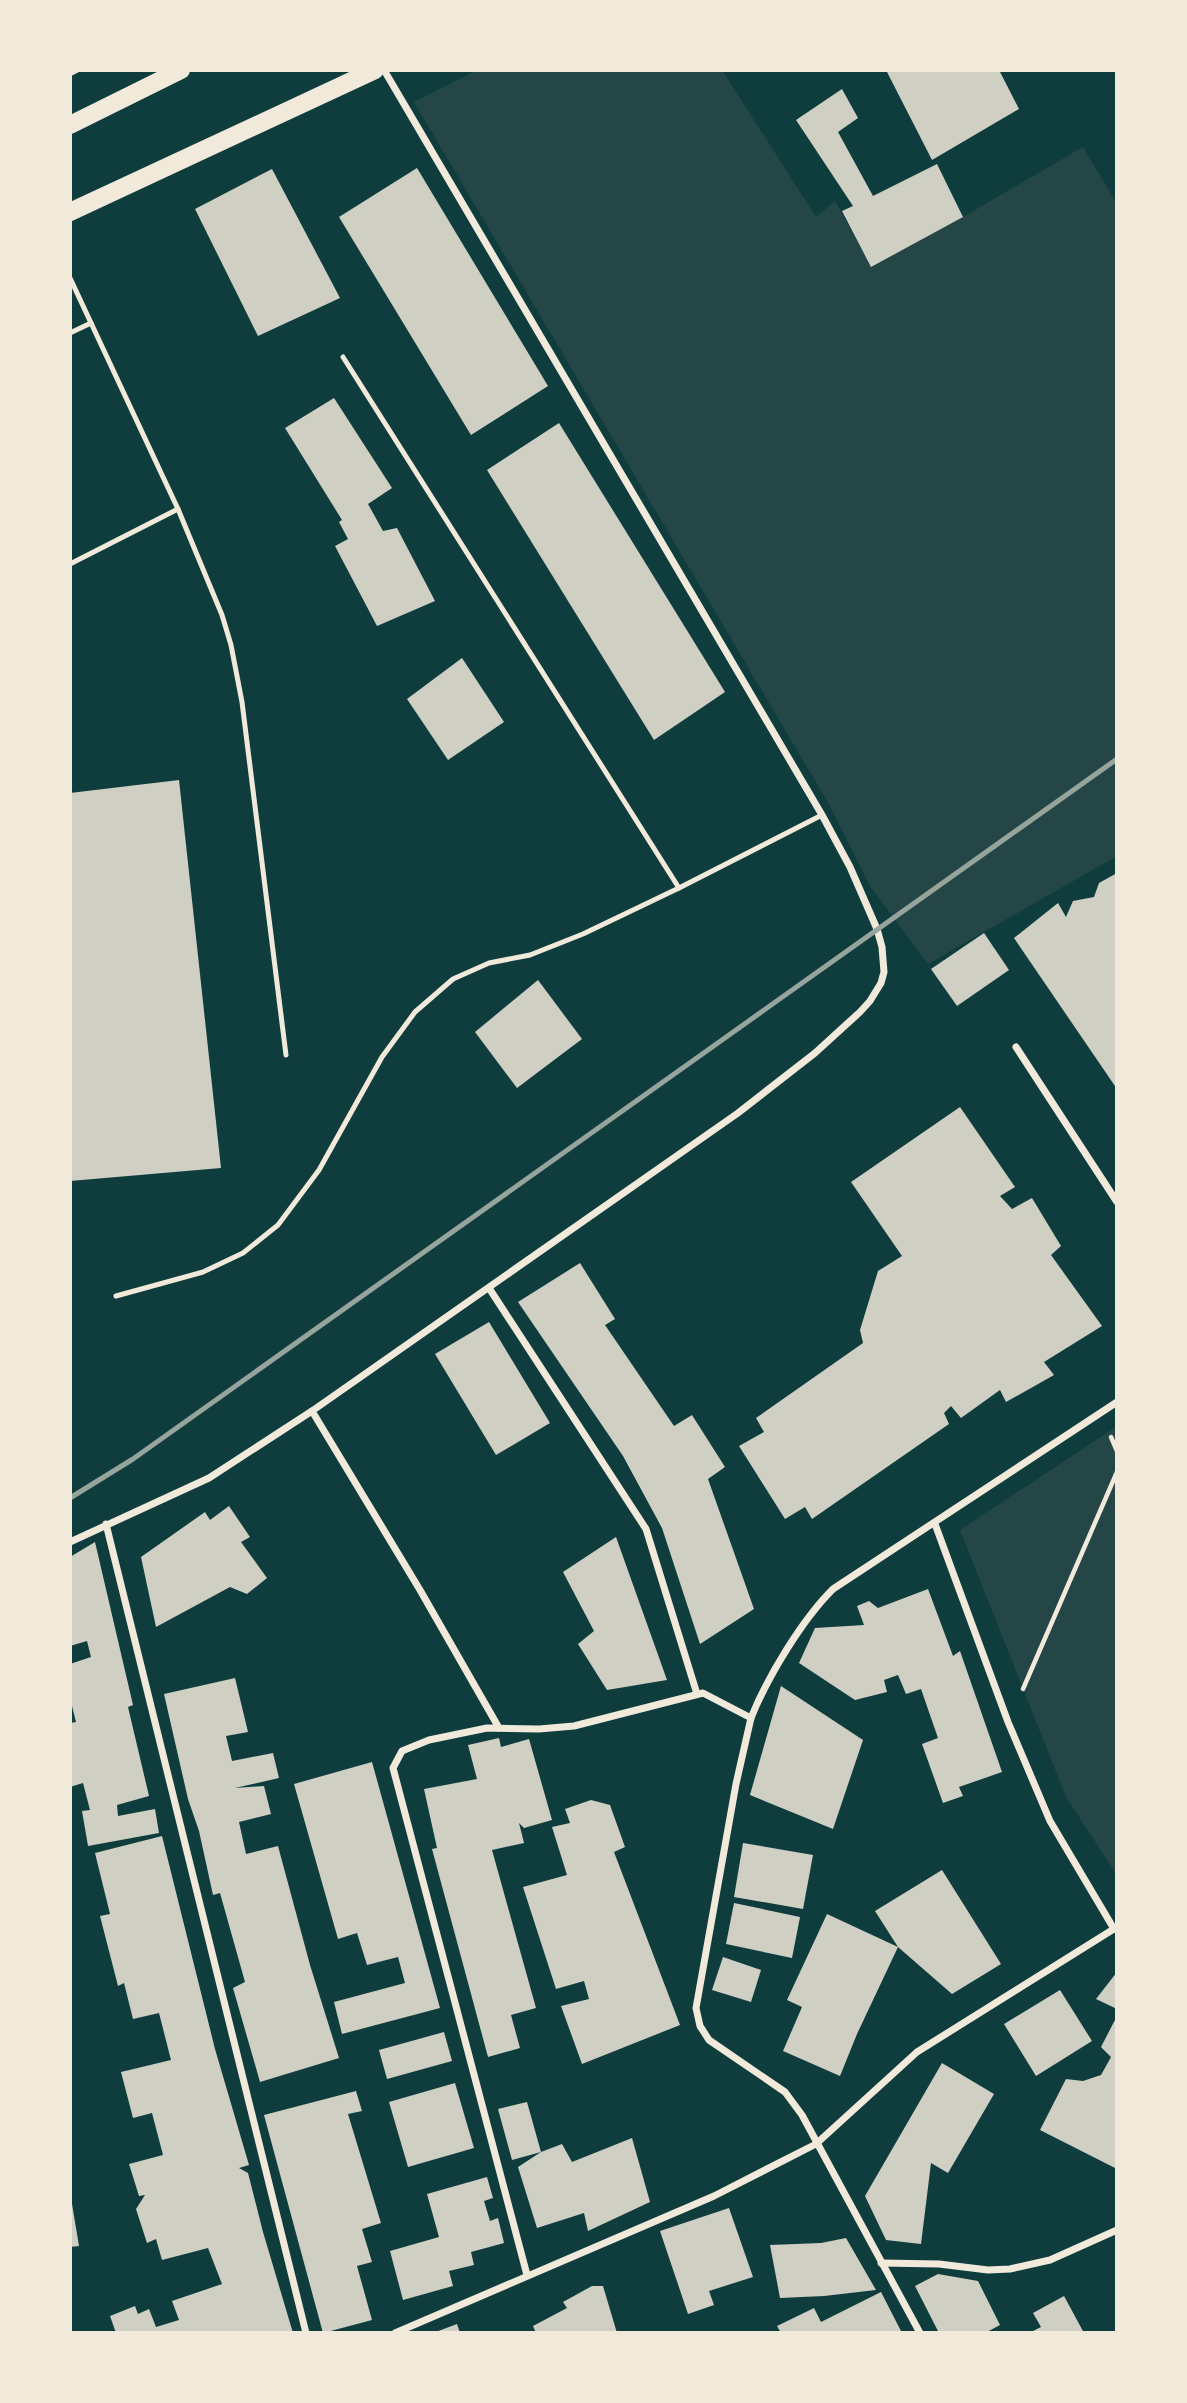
<svg xmlns="http://www.w3.org/2000/svg" width="1187" height="2403" font-family="Lato,sans-serif">
<rect width="100%" height="100%" fill="#0f3d3e"/>
<g fill="#244646">
<polygon points="477,70 722,70 816,217 835,201 871,266 963,217 1083,147 1117,204 1117,856 928,964 870,886 830,806 414,102"/>
<polygon points="1117,1426 1117,1875 1066,1797 960,1530"/>
</g>
<g fill="#cfcfc3">
<polygon points="886,70 999,70 1019,109 932,160"/>
<polygon points="842,89 858,118 838,132 873,196 937,164 963,217 871,267 842,211 853,206 796,120"/>
<polygon points="417,168 548,386 471,435 339,217"/>
<polygon points="272,169 340,298 258,336 195,209"/>
<polygon points="334,398 392,488 368,504 383,531 397,528 435,601 377,626 335,546 348,539 339,522 342,520 285,428"/>
<polygon points="559,423 725,692 654,740 487,470"/>
<polygon points="462,658 504,722 448,760 407,699"/>
<polygon points="179,780 221,1168 70,1181 70,793"/>
<polygon points="1117,873 1117,1089 1014,938 1058,903 1066,917 1073,901 1094,897 1099,883"/>
<polygon points="984,933 1009,970 957,1006 931,969"/>
<polygon points="538,980 582,1039 517,1088 475,1032"/>
<polygon points="960,1107 1015,1187 1000,1196 1012,1209 1032,1198 1061,1246 1051,1255 1102,1326 1044,1362 1054,1375 1006,1402 1000,1390 961,1418 951,1406 944,1413 949,1424 812,1519 805,1507 785,1519 739,1446 764,1432 756,1418 863,1343 860,1330 878,1271 902,1256 851,1182"/>
<polygon points="580,1263 615,1319 605,1325 674,1426 692,1415 725,1467 708,1479 754,1609 700,1644 662,1528 623,1456 518,1302"/>
<polygon points="489,1322 550,1423 496,1455 435,1354"/>
<polygon points="229,1506 250,1537 241,1542 267,1578 247,1594 230,1587 156,1627 141,1557 205,1512 210,1520"/>
<polygon points="616,1537 667,1680 607,1690 578,1644 594,1631 563,1572"/>
<polygon points="95,1542 133,1705 128,1707 149,1796 117,1805 118,1816 155,1809 159,1833 88,1846 82,1811 90,1810 83,1783 70,1787 70,1723 76,1722 70,1698 70,1664 91,1657 87,1641 70,1646 70,1557"/>
<polygon points="928,1589 953,1656 960,1651 1002,1772 959,1787 963,1796 943,1803 922,1744 938,1738 921,1689 906,1694 898,1675 884,1680 887,1692 855,1700 799,1663 815,1628 864,1625 857,1606 869,1601 878,1608"/>
<polygon points="235,1678 248,1732 226,1736 232,1761 273,1753 279,1778 235,1788 264,1786 271,1814 239,1822 246,1854 278,1846 310,1965 339,2058 260,2082 233,1988 245,1982 220,1893 213,1895 199,1831 188,1799 164,1694"/>
<polygon points="781,1686 863,1740 833,1829 750,1795"/>
<polygon points="499,1738 501,1747 529,1739 552,1820 524,1828 519,1823 524,1843 492,1850 536,2008 511,2015 520,2048 488,2057 432,1849 437,1848 424,1789 477,1779 468,1745"/>
<polygon points="372,1762 440,2008 342,2034 334,2002 405,1983 398,1957 367,1965 357,1933 338,1939 294,1784"/>
<polygon points="591,1800 610,1805 625,1847 614,1852 680,2025 582,2064 561,2006 589,1999 584,1981 556,1989 523,1887 567,1875 552,1827 570,1823 565,1809"/>
<polygon points="162,1836 215,2049 249,2165 239,2168 248,2173 263,2232 293,2333 116,2333 110,2316 135,2306 138,2314 149,2309 156,2327 179,2320 172,2301 222,2284 208,2248 162,2260 156,2239 147,2243 136,2209 145,2195 139,2196 129,2164 163,2155 152,2113 133,2118 121,2072 171,2060 159,2013 133,2019 124,1983 118,1986 100,1916 110,1914 95,1853"/>
<polygon points="743,1843 813,1855 803,1909 734,1897"/>
<polygon points="942,1870 1001,1964 952,1994 898,1947 857,2034 840,2076 783,2051 802,2007 787,2000 827,1914 898,1947 875,1911"/>
<polygon points="734,1903 800,1917 792,1958 726,1944"/>
<polygon points="723,1957 761,1970 751,2002 712,1990"/>
<polygon points="1117,1972 1117,2009 1096,1999"/>
<polygon points="1060,1990 1092,2041 1036,2076 1004,2024"/>
<polygon points="1117,2016 1117,2169 1040,2130 1066,2079 1083,2081 1101,2075 1111,2057 1101,2047"/>
<polygon points="444,2032 452,2061 387,2079 379,2050"/>
<polygon points="942,2063 994,2094 948,2173 931,2163 921,2244 886,2240 865,2196"/>
<polygon points="455,2083 474,2148 408,2167 389,2102"/>
<polygon points="356,2091 362,2111 348,2114 381,2223 362,2229 372,2262 357,2266 372,2320 323,2333 264,2115"/>
<polygon points="527,2102 541,2152 562,2144 572,2162 632,2138 650,2202 588,2231 584,2213 537,2228 518,2167 541,2152 512,2160 498,2109"/>
<polygon points="487,2177 493,2198 484,2201 490,2221 498,2218 504,2243 471,2252 474,2265 449,2271 453,2286 403,2300 390,2251 439,2237 427,2194"/>
<polygon points="70,2192 79,2246 70,2247"/>
<polygon points="729,2208 753,2277 709,2291 714,2305 688,2314 660,2231"/>
<polygon points="846,2238 876,2290 824,2296 780,2298 770,2245 821,2243"/>
<polygon points="938,2274 978,2281 1000,2325 985,2333 939,2333 915,2286"/>
<polygon points="592,2286 603,2286 617,2333 536,2333 533,2326 567,2308 563,2302"/>
<polygon points="881,2292 902,2333 781,2333 777,2326 814,2308 821,2322"/>
<polygon points="1064,2296 1084,2333 1029,2333 1041,2327 1033,2313"/>
<polygon points="457,2324 460,2333 433,2333"/>
</g>
<g fill="none" stroke-linecap="round" stroke-linejoin="round">
<g stroke="#f1e9da" stroke-width="4.5">
<polyline points="70,74 78,70"/>
<polyline points="1111,1437 1117,1451"/>
<polyline points="1023,1689 1117,1472"/>
</g>
<g stroke="#f1e9da" stroke-width="5">
<polyline points="70,278 178,509 222,615 231,645 242,702 286,1055"/>
<polyline points="70,333 91,323"/>
<polyline points="343,357 679,888 822,815"/>
<polyline points="70,564 178,509"/>
<polyline points="116,1296 203,1272 243,1253 278,1225 319,1170 382,1057 415,1012 453,979 489,963 530,955 583,934 679,888"/>
</g>
<g stroke="#f1e9da" stroke-width="7">
<polyline points="1016,1047 1117,1202"/>
<polyline points="489,1288 646,1529 697,1694"/>
<polyline points="312,1411 420,1590 499,1728"/>
<polyline points="106,1524 306,2333"/>
<polyline points="935,1524 1008,1722 1050,1821 1114,1929"/>
<polyline points="70,1542 209,1478 312,1411 738,1113 815,1053 860,1012 870,1001 881,983 884,972 882,947 877,929 850,867 822,815 384,70"/>
<path d="M751,1718C768,1676 802,1620 833,1589L1117,1402"/>
<polyline points="881,2263 939,2264 988,2270 1010,2269 1050,2260 1117,2230"/>
<polyline points="527,2275 393,1768 402,1751 429,1740 487,1728 539,1729 574,1726 703,1693 751,1718 736,1784 696,2008 700,2026 709,2040 785,2092 802,2115 920,2333"/>
<polyline points="395,2333 714,2196 816,2144 917,2052 1117,1927"/>
</g>
<g stroke="#f1e9da" stroke-width="18">
<polyline points="70,125 181,70"/>
<polyline points="70,212 375,70"/>
</g>
<polyline stroke="#97a49c" stroke-width="5" points="70,1498 133,1459 1117,759"/>
</g>
<rect width="1187" height="2403" fill="none" stroke="#f1e9da" stroke-width="144"/>
</svg>
